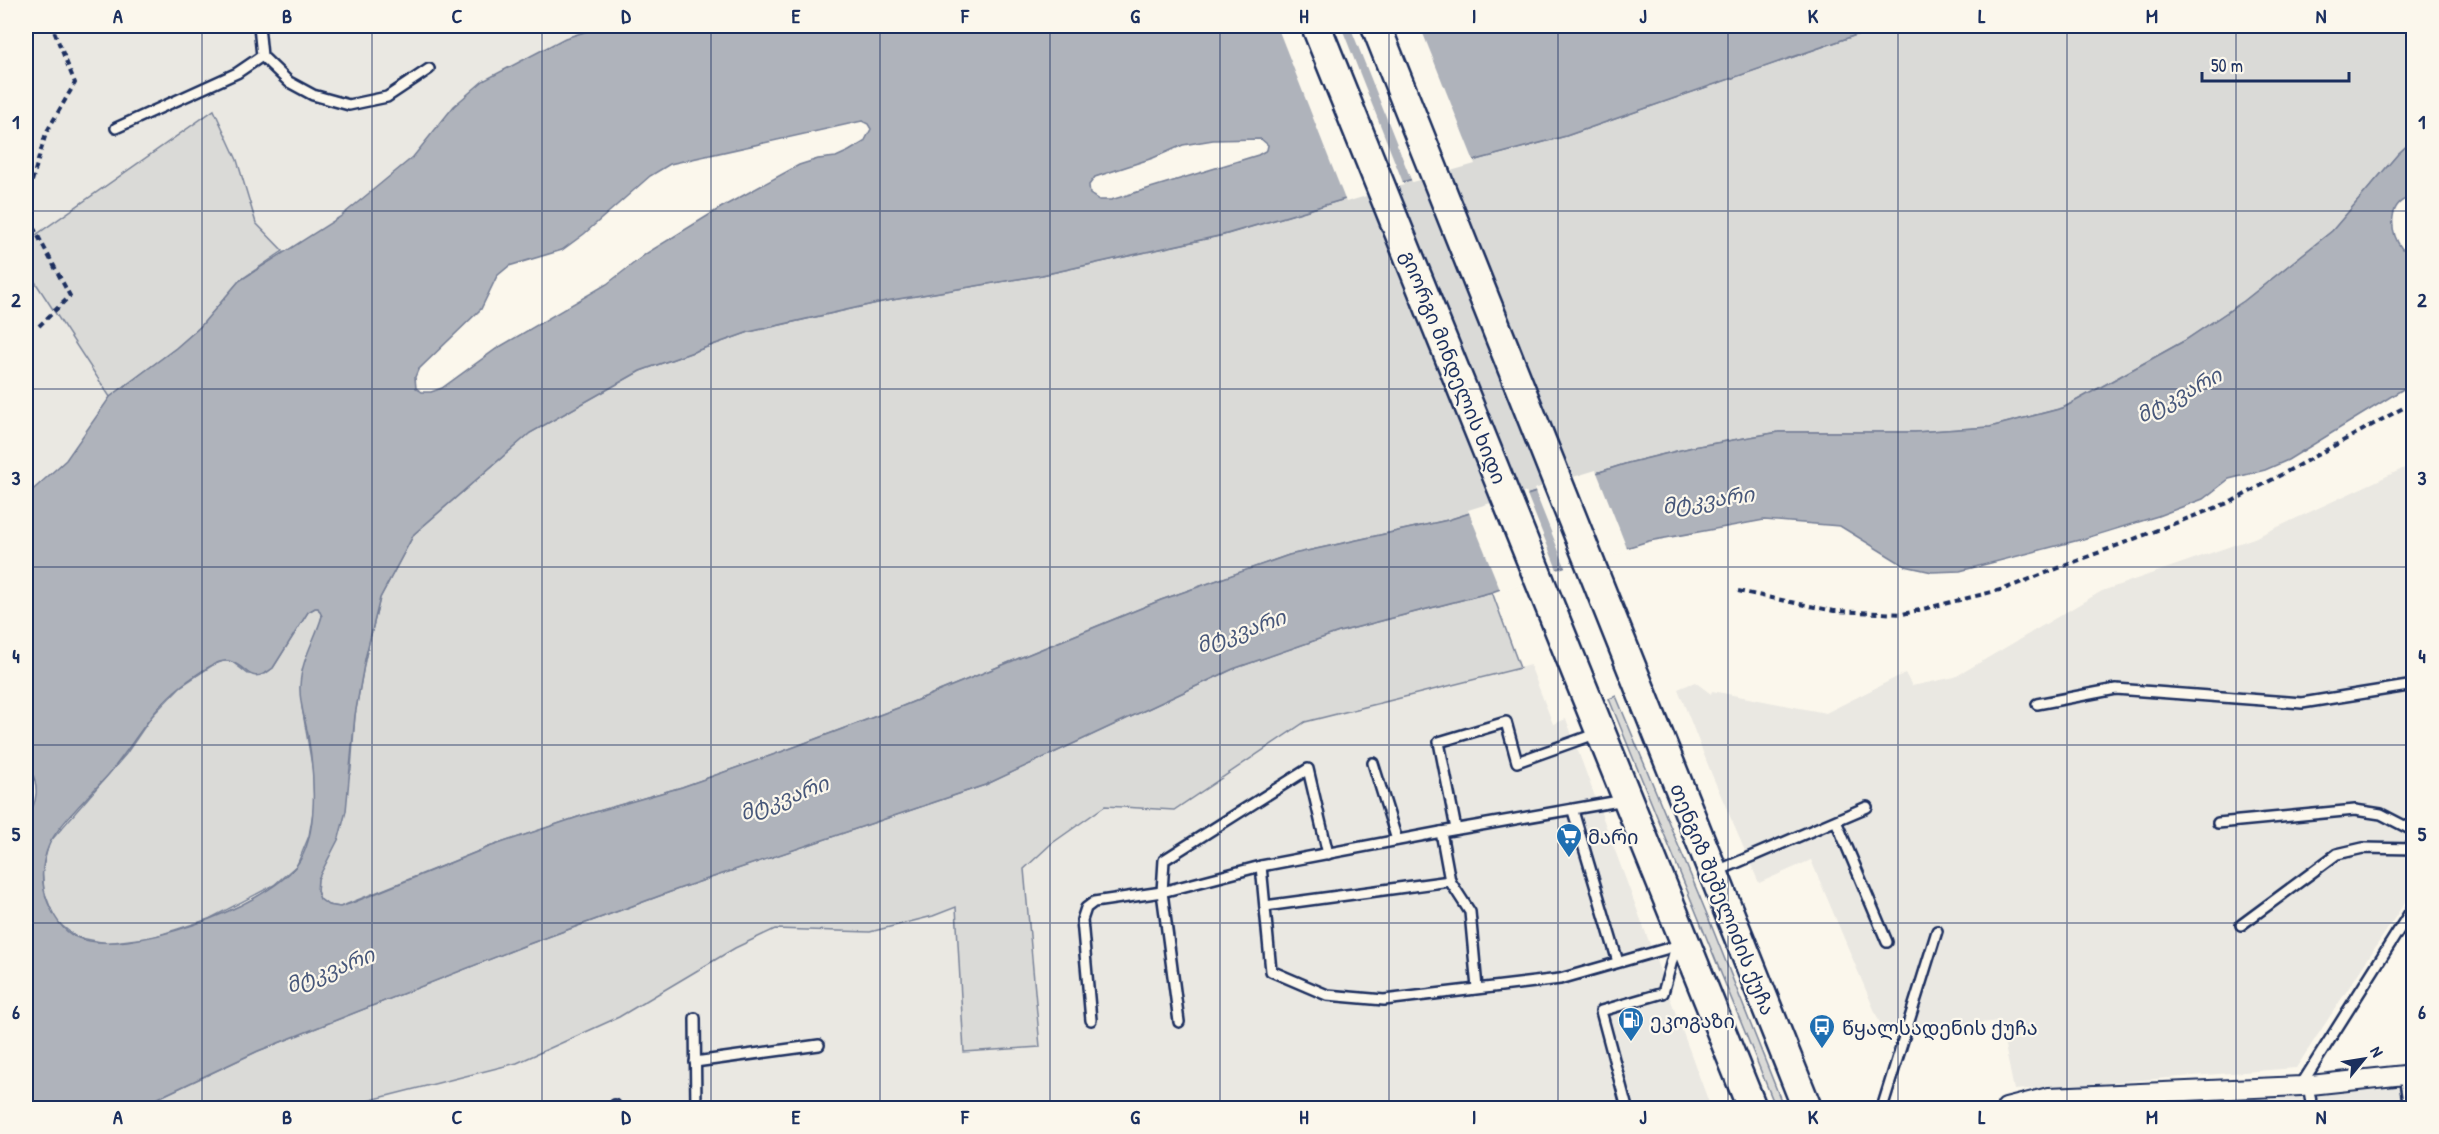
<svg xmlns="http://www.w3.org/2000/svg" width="2439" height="1134" font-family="'Patrick Hand','Noto Sans Georgian',sans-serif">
<rect width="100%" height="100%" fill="#fbf7ec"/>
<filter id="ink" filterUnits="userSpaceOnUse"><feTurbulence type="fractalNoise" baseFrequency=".0167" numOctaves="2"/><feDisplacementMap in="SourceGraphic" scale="12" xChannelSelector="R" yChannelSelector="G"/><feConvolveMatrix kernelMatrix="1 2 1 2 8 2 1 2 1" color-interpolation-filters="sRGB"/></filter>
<g filter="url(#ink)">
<g fill="#eae8e2">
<polygon points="26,26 604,26 565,38 483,81 413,157 340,217 314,235 283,251 256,223 237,160 214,110 26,242"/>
<polygon points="26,268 110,397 66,460 26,496"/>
<polygon points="2413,464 2413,890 2296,1068 2014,1090 2000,1021 1884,1033 1811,860 1759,883 1712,775 1678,689 1695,682 1711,694 1712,691 1826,713 1905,673 1912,686 1955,677 2102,591 2254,538"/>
<polygon points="1530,665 1553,724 1566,719 1711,1108 345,1108 367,1101 517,1063 618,1017 735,948 775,929 870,932 933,916 956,906 964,1052 1040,1047 1024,868 1051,844 1105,806 1174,810 1305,722"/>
<polygon points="2413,1085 2413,1108 2103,1108 2140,1103"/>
</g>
<g fill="#dadad7" stroke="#7a849a" stroke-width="1.5">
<polygon points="1882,26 2413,26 2413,140 2398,154 2332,231 2244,301 2184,341 2063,408 1990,427 1915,432 1779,432 1693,447 1628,463 1448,520 1289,555 1161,600 898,708 781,752 682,787 578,817 489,847 340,907 328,905 320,899 317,891 318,878 325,862 351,769 355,715 365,659 380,598 414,534 530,433 640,371 749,332 886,301 1042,275 1224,235 1480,159 1566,136"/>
<polygon points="214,110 237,160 256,223 283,251 239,281 200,327 176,348 110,397 26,268 26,242"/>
<polygon points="1492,592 1520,668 1305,722 1174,810 1105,806 1051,844 1024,869 1040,1047 964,1052 956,907 933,916 870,932 775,929 735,948 619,1017 517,1063 367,1101 345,1108 137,1108 258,1051 526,945 681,888 985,785 1233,669 1339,632"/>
<polygon points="315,608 318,608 322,616 302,707 313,771 314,807 309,836 297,865 274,885 209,919 153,937 106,943 76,937 55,920 44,891 42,870 49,843 126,754 152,716 180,687 213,665 223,661 231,661 248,674 265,674 273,668 308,612"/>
<polygon points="1616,696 1706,912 1784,1108 1776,1108 1609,699"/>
</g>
<path fill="#afb3bb" stroke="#747e96" stroke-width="1.5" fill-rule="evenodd" d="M604,26H1882L1566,136L1480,159L1223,235L1042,275L886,301L749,332L640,371L530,433L414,534L380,598L365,659L355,715L346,811L339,838L318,879L317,891L320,899L328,905L340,907L352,903L489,847L578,817L682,787L781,752L898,708L1161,600L1289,555L1448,520L1628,463L1693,447L1779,432H1915L1990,427L2063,408L2184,341L2244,301L2332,231L2398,154L2413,140V197C2387,201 2389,231 2402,249H2413V383L2288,460L2265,470L2229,479L2203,499L2158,516L2083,539L1960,571L1932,572L1905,566L1840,526L1764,520L1649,541L1563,567L1492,592L1339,632L1233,669L985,785L681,888L526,945L258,1051L137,1108H26V816C39,803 38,785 31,769L26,767V496L66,460L110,397L176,348L200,327L239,281L340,217L413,157L454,106L483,81L565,38ZM862,121L868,124L871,129L864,142L849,151L836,157L818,159L799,165L722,207L647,253L607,284L496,349L442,388L431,392H422L416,388L415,377L418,370L481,309L497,276L509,266L562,250L584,234L650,176L670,164ZM1261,139L1268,145L1267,150L1258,155L1111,200H1099L1090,194L1089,185L1095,177L1153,158L1183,145L1213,140ZM315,608H318L322,616C315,640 301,660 300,686C299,702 305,719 308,735C314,771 320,836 296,866C264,907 126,959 76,937C62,931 54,916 48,903C40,883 41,864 49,845C56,827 94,791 108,775C133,746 151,709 181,686C190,679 218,658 229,661C249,666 248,687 273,668L308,612Z"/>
<g fill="#fbf7ec">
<polygon points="1277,26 1341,26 1404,185 1346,202"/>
<polygon points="1350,26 1420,26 1475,164 1412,182"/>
<polygon points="1596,470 1628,551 1566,569 1534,489"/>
<polygon points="1526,492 1558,572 1501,592 1468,510"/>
</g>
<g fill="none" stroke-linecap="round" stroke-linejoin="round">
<defs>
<g id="service">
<polyline points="262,56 289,82 313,95 349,105 387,97 429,69"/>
<polyline points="116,128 237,73 262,56 259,26"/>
<polyline points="2037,704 2116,689 2302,703 2414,685"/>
<polyline points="1373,763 1397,840"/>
<polyline points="1573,811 1618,962"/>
<polyline points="1836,821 1887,942"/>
<polyline points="2218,823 2355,810 2381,814 2414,831"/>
<polyline points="1456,829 1439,742 1506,722 1517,762 1598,733"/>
<polyline points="1441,832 1450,881 1470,912 1477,988"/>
<polyline points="1261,866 1271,971 1327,995 1384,1000 1560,979 1683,944"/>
<polyline points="1715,872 1867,807"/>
<polyline points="1265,906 1450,881"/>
<polyline points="2241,925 2337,854 2363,848 2414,849"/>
<polyline points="695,1018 696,1108"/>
<polyline points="1091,1020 1082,920 1086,908 1094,902 1162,892 1261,866 1441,832 1625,800"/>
<polyline points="1179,1022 1162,892 1164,860 1308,769 1328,854"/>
<polyline points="695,1062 819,1045"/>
<polyline points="2404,1075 2409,1108"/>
<polyline points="2301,1085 2414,906"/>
<polyline points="2308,1085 2312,1108"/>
<polyline points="615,1105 616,1108"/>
<polyline points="1445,1106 1459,1108"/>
<polyline points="1627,1108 1601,1011 1663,993 1676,946"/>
<polyline points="1882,1108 1937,931"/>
</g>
<polyline id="minor" points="2006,1108 2049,1097 2301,1086 2414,1074"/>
<g id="primary">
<polyline points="1316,26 1752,1108"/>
<path d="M1376,26C1520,386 1663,747 1807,1108"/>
</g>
</defs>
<use href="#service" stroke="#1b2f5e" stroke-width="14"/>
<use href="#minor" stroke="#1b2f5e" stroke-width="22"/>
<use href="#primary" stroke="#1b2f5e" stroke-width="33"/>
<g stroke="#1b2f5e" stroke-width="4" stroke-dasharray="6 4.5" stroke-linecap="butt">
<polyline points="39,326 70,296 30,221 30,188 46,133 75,83 52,26"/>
<polyline points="1738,591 1834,611 1903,614 2004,589 2233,501 2414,402"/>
</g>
<use href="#service" stroke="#fbf7ec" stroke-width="9"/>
<use href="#minor" stroke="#fbf7ec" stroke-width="18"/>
<use href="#primary" stroke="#fbf7ec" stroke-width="28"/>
</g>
</g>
<path fill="none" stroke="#1b2f5e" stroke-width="1.5" stroke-opacity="0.55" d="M202,26V1108M372,26V1108M542,26V1108M711,26V1108M880,26V1108M1050,26V1108M1220,26V1108M1389,26V1108M1558,26V1108M1728,26V1108M1898,26V1108M2067,26V1108M2236,26V1108M26,211H2414M26,389H2414M26,567H2414M26,745H2414M26,923H2414"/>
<defs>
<symbol id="supermarket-pin" viewBox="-11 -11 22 30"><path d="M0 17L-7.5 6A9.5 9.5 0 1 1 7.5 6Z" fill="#1f6fb2" stroke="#fbf7ec"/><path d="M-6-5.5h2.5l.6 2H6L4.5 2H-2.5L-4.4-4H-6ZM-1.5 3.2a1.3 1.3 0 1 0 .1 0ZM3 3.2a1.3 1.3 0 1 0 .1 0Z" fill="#fff"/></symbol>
<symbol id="fuel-pin" viewBox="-11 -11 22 30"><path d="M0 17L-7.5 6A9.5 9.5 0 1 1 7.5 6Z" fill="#1f6fb2" stroke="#fbf7ec"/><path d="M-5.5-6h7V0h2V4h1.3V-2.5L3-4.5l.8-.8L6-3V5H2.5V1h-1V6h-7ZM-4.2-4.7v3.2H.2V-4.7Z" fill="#fff"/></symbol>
<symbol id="bus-pin" viewBox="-11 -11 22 30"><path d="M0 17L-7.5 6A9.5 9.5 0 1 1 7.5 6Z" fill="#1f6fb2" stroke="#fbf7ec"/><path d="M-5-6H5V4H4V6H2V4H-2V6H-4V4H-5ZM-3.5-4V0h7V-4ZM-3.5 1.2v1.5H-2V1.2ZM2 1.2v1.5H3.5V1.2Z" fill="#fff"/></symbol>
</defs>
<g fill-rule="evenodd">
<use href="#supermarket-pin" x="1554" y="821" width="30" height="40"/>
<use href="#fuel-pin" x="1616" y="1005" width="30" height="40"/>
<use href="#bus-pin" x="1807" y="1012" width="30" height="40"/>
</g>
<g text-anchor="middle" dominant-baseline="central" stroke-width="4.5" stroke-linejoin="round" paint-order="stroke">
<g font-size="20" fill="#1b2f5e" stroke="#fbf7ec">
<text transform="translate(1454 367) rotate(68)">გიორგი მინდელის ხიდი</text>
<text transform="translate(1723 899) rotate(68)">თენგიზ შეშელიძის ქუჩა</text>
</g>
<g font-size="20" fill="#1b2f5e" stroke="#fbf7ec" text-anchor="start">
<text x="1588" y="836">მარი</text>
<text x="1650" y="1020">ეკოგაზი</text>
<text x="1842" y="1027">წყალსადენის ქუჩა</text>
</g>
<g font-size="21" font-style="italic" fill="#47577a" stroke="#fbf7ec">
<text transform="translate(2179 395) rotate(-28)">მტკვარი</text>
<text transform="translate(1708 500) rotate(-8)">მტკვარი</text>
<text transform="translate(1241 631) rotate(-19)">მტკვარი</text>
<text transform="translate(784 798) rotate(-20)">მტკვარი</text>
<text transform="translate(330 970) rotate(-21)">მტკვარი</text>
</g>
</g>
<rect width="2439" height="1134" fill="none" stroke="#fbf7ec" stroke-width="66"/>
<g transform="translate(2364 1059) rotate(60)" stroke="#fbf7ec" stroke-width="4.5" paint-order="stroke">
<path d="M0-4.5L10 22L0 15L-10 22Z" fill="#1b2f5e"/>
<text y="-9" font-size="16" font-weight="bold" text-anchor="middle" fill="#1b2f5e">N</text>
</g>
<path d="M2202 72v9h147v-9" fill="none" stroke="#1b2f5e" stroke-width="3"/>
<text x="2211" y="72" font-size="18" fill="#1b2f5e" stroke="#fbf7ec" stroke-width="4.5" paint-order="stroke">50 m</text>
<rect x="33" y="33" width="2373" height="1068" fill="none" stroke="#1b2f5e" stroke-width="2"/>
<g font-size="20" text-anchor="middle" font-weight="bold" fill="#1b2f5e">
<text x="118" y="23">A</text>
<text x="287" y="23">B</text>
<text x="457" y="23">C</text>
<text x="626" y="23">D</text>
<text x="796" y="23">E</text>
<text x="965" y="23">F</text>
<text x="1135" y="23">G</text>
<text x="1304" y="23">H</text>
<text x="1474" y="23">I</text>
<text x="1643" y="23">J</text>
<text x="1813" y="23">K</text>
<text x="1982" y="23">L</text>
<text x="2152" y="23">M</text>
<text x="2321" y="23">N</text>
<text x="16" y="129">1</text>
<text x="2422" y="129">1</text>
<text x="16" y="307">2</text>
<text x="2422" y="307">2</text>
<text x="16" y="485">3</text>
<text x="2422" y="485">3</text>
<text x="16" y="663">4</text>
<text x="2422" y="663">4</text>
<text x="16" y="841">5</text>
<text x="2422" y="841">5</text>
<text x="16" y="1019">6</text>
<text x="2422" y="1019">6</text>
<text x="118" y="1124">A</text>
<text x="287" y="1124">B</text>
<text x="457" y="1124">C</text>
<text x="626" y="1124">D</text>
<text x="796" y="1124">E</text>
<text x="965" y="1124">F</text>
<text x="1135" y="1124">G</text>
<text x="1304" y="1124">H</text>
<text x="1474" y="1124">I</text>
<text x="1643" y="1124">J</text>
<text x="1813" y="1124">K</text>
<text x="1982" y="1124">L</text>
<text x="2152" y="1124">M</text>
<text x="2321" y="1124">N</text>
</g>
</svg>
